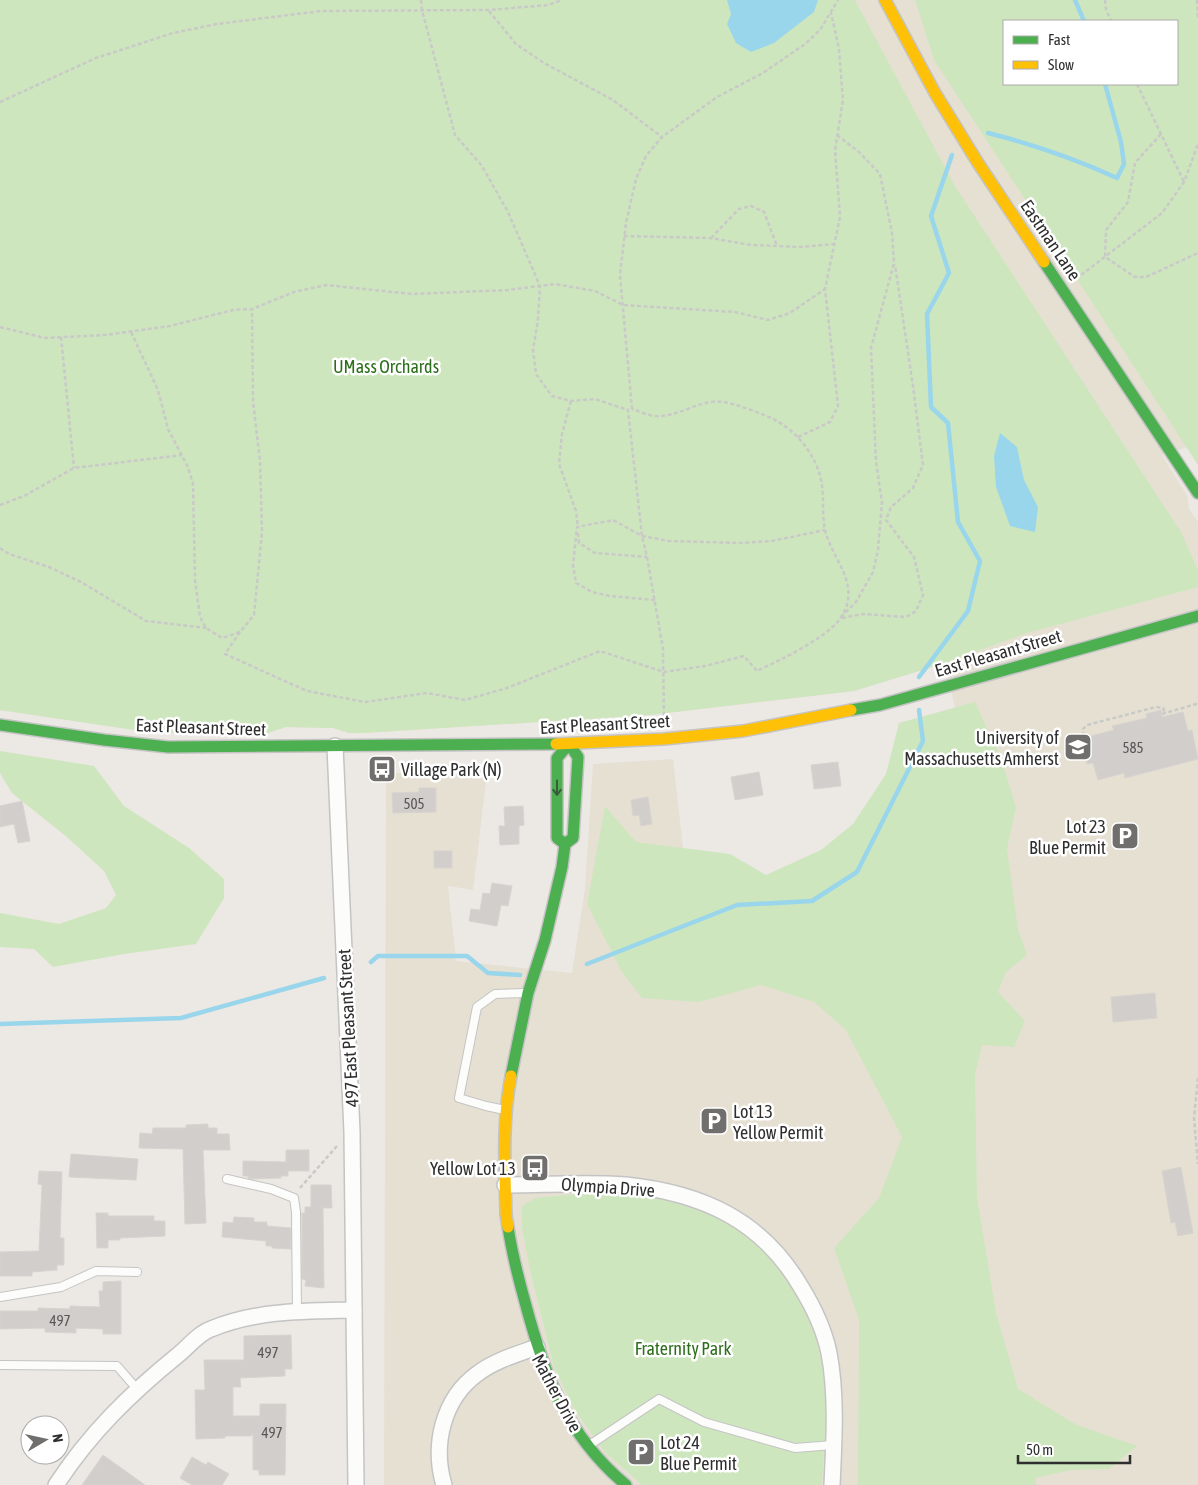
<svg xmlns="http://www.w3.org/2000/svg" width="1198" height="1485" font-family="'Asap Condensed',sans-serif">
<rect width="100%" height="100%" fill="#ece8e4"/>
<path fill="#e6e0d3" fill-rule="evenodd" d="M0,0H1198V444L1162,455L1187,495L1189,509L1198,522V1485H384L386,773L487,774L473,890L448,886L456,961L572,973L585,889L593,764L673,759L689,901L802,955L955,708L945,663L854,691L650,715L364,733H349L333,728L286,727L259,736L148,732L0,710ZM1004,21H1177V84H1004Z"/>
<g fill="#cee6be" fill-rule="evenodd">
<polygon points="0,0 855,0 955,186 1181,532 1198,570 1198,587 1027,633 945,663 854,691 650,715 364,733 349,733 333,728 286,727 259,736 148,732 0,710"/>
<path d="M915,0H1198V465L934,60ZM1004,21H1177V84H1004Z"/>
<polygon points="975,702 1002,761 1016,807 1007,849 1018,929 1027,955 1006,972 998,992 1025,1021 1014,1047 982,1045 975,1075 977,1197 996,1313 1018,1389 1077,1425 1137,1446 1109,1469 1071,1470 1035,1478 1036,1485 858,1485 859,1320 834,1248 879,1198 902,1137 846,1030 814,1002 761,985 699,1002 642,998 622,972 587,904 605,806 636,842 730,854 766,875 821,850 853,824 886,774 899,723"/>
<polygon points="0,751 94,766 124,806 189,848 224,879 224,898 196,944 124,954 53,967 34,949 0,947 0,913 59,924 106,908 116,895 104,871 67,837 12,793 0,773"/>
<polygon points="588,1193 666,1199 719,1215 760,1246 786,1278 813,1327 823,1368 826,1410 822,1485 642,1485 605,1452 583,1422 574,1409 554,1367 530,1270 522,1227 522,1206 535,1198"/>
</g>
<g fill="#99d6ec">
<polygon points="727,0 818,0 814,12 774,43 751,52 736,43 727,24 731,14"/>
<polygon points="1000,433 1017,447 1024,480 1038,507 1035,532 1010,526 996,487 994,456"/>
</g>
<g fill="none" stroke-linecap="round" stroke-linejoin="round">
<g stroke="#99d6ec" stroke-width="4.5">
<polyline points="1075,0 1084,21"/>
<path d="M988,133C1032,144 1076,159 1117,178L1124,164L1121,142L1105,84"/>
<polyline points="919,677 968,611 980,561 958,522 948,423 931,407 927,314 949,273 931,216 952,155"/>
<polyline points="371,962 378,956 467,956 488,973 520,975"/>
<polyline points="587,964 737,905 812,901 857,872 923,741 919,710"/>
<polyline points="0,1024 181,1018 324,978"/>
</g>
</g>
<g fill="#d1cecb" stroke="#d7d4d0">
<polygon points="1161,710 1162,717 1183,712 1188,731 1192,730 1198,759 1125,778 1124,773 1098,780 1093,763 1087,764 1085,756 1073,760 1068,742 1114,730 1112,726 1147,718 1146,714"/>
<polygon points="838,762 841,786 814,789 811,765"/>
<polygon points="759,772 763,795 735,800 731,777"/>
<polygon points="419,788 436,788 436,812 393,813 392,793 419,792"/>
<polygon points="648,797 652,824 641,826 639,815 633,816 631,800"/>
<polygon points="22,801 30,841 18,843 14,824 0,827 0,806"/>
<polygon points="523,806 524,825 519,826 519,844 500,845 499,826 505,826 504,807"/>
<rect x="434" y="851" width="18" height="17"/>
<polygon points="492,883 512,886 508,906 501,905 497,926 469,921 471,909 480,910 483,893 490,894"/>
<polygon points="1155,993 1157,1018 1113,1022 1111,997"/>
<polygon points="208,1124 208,1128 217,1128 217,1134 229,1134 230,1150 203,1150 206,1223 185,1224 183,1149 139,1148 140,1133 152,1134 153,1128 186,1128 186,1125"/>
<polygon points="286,1150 309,1150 309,1171 288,1171 288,1176 281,1176 281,1178 252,1179 248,1178 248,1176 243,1176 243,1161 286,1162"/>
<polygon points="71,1154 138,1159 136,1180 69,1177"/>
<polygon points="1181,1167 1193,1233 1178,1236 1175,1222 1171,1223 1162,1171"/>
<polygon points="39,1171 62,1172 60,1238 64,1238 64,1265 57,1265 57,1270 32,1272 32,1276 0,1276 0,1252 39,1251 42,1185 38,1184"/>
<polygon points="311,1185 331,1185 332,1208 323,1208 324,1288 305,1286 306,1280 302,1279 302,1213 305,1213 305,1207 311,1207"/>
<polygon points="96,1213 108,1213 108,1216 154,1216 154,1221 165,1221 165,1236 120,1238 120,1240 108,1240 108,1248 97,1248"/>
<polygon points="234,1217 254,1218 254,1222 267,1222 267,1226 291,1228 291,1249 272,1248 272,1246 266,1246 266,1241 222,1237 223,1222 233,1223"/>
<polygon points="121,1281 121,1334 103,1334 103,1329 76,1328 76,1333 45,1332 45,1328 0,1329 0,1311 38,1311 38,1308 70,1309 70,1306 100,1307 99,1291 103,1291 103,1282"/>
<polygon points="291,1335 292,1369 285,1369 285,1376 240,1378 241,1387 233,1387 233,1416 260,1416 260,1404 286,1404 285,1475 259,1475 259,1470 253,1470 253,1433 251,1436 225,1436 225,1438 196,1439 195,1390 205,1390 204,1360 244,1360 244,1336"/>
<polygon points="103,1455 145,1485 82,1485"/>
<polygon points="192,1457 206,1465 208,1462 229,1474 222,1485 192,1485 180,1478"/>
</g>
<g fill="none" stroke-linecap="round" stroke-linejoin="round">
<defs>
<g id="lane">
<polyline points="505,1110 486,1106 459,1098 477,1007 495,994 526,993"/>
<polyline points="227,1179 271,1189 294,1198 296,1212 297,1311"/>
<polyline points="0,1297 61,1287 96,1271 137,1272"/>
<polyline points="0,1365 117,1366 137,1389"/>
<polyline points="588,1446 659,1399 704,1422 795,1448 833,1445"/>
</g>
<g id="street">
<polyline points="335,746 352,1132 356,1485"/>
<path d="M505,1185C546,1185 586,1182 626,1185C702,1193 762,1220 801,1287C814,1308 824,1329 829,1353C837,1395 834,1442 832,1485"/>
<path d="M56,1485C90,1433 130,1394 178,1355C188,1347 199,1333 211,1329C257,1310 305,1311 354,1310"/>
<path d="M444,1485C432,1445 443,1399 477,1374C494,1361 517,1354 537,1347"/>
</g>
<g id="fast">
<polyline points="1044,262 1198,493"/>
<polyline points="851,710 880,705 1198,616"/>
<polyline points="0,725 104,740 168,747 556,744"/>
<polyline points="565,844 557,838 557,758 569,744"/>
<polyline points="511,1076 528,993 545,940 562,867 565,844 573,838 578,757 569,744"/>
<path d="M508,1227C512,1253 518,1277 525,1302C544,1374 566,1435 626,1485"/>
</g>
<g id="slow">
<polyline points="885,0 935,93 978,163 1044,262"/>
<polyline points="556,744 664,739 743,731 851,710"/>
<path d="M508,1227L506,1215C505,1168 502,1122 511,1076"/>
</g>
</defs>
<use href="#lane" stroke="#c5c4c5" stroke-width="10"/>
<use href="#street" stroke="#c5c4c5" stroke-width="18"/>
<use href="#fast" stroke="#c5c4c5" stroke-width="14"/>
<use href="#slow" stroke="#c5c4c5" stroke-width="14"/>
<g stroke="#c9c9c8" stroke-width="2.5" stroke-dasharray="4 2.5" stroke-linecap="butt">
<polyline points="421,0 422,10 455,135 482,166 508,212 540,286 538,319 533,350 536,374 552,396 571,401 595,399 628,410"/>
<polyline points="1105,0 1106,9 1111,21"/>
<polyline points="1197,0 1198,19"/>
<polyline points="489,11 516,44 544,63 613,100 662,137"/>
<polyline points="1137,84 1184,182"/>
<polyline points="0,102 96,58 173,33 217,24 321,11 489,10 548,5 562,0"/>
<polyline points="1161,134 1135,163 1128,202 1106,230 1105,257 1135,277 1146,277 1198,253"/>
<polyline points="837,135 859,152 880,174 892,233 894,263 871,348 876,462 882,502 878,550 873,572 856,602 841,617"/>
<polyline points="624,236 710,238 751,245 801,247 834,244"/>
<polyline points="711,238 739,209 751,206 764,212 777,246"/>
<polyline points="1076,279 1162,213 1184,182 1198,144"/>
<polyline points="0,327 45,338 105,335 170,326 233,310 252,309 294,292 326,285 412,294 508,290 555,284 595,291 623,305 735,312 768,320 790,313 825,289"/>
<polyline points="131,332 158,390 168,429 188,467 193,484 195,580 200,617 206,628 222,638 240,632 254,615 262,532 260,461 253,401 252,309"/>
<polyline points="61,337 74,468"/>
<polyline points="571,401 562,434 559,464 576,511 578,528"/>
<polyline points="798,437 830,422 838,406 825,289 840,217 835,150 843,100 839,49 831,13"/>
<polyline points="0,505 24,496 74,468 182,455"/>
<polyline points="578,533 579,543 595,553 647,557"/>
<polyline points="0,548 9,554 49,567 81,582 146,621 206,628"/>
<polyline points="655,600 610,596 592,592 576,583 573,565 577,527 613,520 642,536 669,541 740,543 772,541 825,530"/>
<polyline points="842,618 863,614 906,617 916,611 923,595 914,557 886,520 891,507 913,488 923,465 913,386 895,265"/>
<path d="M240,632L225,654L307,691L365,702L427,693L465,700L507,688L600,651L664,672L705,666L744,656L757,671C780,660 825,639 840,619C863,585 833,562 825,530C822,516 824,500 822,485C818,457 797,430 771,418C760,413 736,404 724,402C700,398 679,418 654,416C647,415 639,411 632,409"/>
<polyline points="1162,714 1196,704 1198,701"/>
<polyline points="664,722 663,649 647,557 642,536 628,410 632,409 620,275 626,223 636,179 646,156 662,137 717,97 763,73 805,44 820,30 838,0"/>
<polyline points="1079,739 1078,737 1083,735 1083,729 1087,725 1156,707 1163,708 1165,713"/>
<polyline points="1198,1078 1194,1118 1198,1164"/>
<polyline points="300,1188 337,1146"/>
</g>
<use href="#lane" stroke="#fcfcfb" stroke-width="8"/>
<use href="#street" stroke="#fcfcfb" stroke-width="15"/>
<use href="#fast" stroke="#4caf50" stroke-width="11"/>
<use href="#slow" stroke="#ffc107" stroke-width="11"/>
</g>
<defs><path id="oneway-shaft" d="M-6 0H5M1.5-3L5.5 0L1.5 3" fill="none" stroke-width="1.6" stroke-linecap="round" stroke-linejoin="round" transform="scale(1.25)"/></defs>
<use stroke="#385b3a" href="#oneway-shaft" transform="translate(557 788) rotate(90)"/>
<defs>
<symbol id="university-square" viewBox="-11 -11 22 22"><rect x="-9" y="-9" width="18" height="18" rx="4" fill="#706f6e" stroke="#fff"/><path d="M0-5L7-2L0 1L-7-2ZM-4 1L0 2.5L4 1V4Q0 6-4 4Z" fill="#fff"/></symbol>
<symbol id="bus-square" viewBox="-11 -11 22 22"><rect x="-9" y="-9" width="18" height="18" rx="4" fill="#706f6e" stroke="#fff"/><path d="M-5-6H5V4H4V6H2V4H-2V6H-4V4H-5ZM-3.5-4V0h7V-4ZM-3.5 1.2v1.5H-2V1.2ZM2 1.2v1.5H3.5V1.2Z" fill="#fff"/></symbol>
<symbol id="parking-square" viewBox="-11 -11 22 22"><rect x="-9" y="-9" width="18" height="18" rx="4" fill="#706f6e" stroke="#fff"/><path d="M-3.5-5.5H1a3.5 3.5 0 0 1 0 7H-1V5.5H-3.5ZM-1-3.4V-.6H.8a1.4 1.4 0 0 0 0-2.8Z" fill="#fff"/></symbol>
</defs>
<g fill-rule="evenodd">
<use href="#university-square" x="1062" y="731" width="32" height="32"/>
<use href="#bus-square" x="366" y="753" width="32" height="32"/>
<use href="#parking-square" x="1109" y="820" width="32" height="32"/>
<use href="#parking-square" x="698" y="1105" width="32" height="32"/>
<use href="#bus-square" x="519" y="1152" width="32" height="32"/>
<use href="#parking-square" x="625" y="1436" width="32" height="32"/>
</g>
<g text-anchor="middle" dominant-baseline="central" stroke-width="5" stroke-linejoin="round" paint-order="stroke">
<g font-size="15" fill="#585857">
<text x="1133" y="747">585</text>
<text x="414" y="803">505</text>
<text x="60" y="1320">497</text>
<text x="268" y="1352">497</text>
<text x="272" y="1432">497</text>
</g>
<g font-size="18" fill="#2e2e2e" stroke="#fff">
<text transform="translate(1051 240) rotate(56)">Eastman Lane</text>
<text transform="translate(998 653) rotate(-16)">East Pleasant Street</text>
<text transform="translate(605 724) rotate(-3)">East Pleasant Street</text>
<text transform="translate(201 727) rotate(2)">East Pleasant Street</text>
<text transform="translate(348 1028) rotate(-93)">497 East Pleasant Street</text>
<text transform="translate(608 1187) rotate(4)">Olympia Drive</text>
<text transform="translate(557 1393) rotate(62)">Mather Drive</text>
</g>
<g font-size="18" fill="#2c6e1b" stroke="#fff">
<text x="386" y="366">UMass Orchards</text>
<text x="683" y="1348">Fraternity Park</text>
</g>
<g font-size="18" fill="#2e2e2e" stroke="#fff" text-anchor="end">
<text x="1059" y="737">University of<tspan x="1059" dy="21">Massachusetts Amherst</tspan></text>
<text x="401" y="769" text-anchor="start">Village Park (N)</text>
<text x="1106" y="826">Lot 23<tspan x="1106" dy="21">Blue Permit</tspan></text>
<text x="733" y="1111" text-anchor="start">Lot 13<tspan x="733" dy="21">Yellow Permit</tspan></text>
<text x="516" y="1168">Yellow Lot 13</text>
<text x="660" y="1442" text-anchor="start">Lot 24<tspan x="660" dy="21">Blue Permit</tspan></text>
</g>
</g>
<rect x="1003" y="20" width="175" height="65" fill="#ffffff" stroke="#ababab"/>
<rect x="1013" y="36" width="25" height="8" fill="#4caf50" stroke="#ababab"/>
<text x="1048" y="45" font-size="15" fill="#2e2e2e">Fast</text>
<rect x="1013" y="61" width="25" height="8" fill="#ffc107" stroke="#ababab"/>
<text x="1048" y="70" font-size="15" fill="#2e2e2e">Slow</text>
<g transform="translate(45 1440) rotate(81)"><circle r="24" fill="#ffffff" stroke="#ababab"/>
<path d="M0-4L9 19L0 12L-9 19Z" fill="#706f6e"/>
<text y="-8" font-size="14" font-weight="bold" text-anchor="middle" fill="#2e2e2e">N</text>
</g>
<path d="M1018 1455v8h112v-8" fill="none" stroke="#2e2e2e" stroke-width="2.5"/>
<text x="1026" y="1455" font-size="15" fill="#2e2e2e" stroke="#ffffff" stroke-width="4" paint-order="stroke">50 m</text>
</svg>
